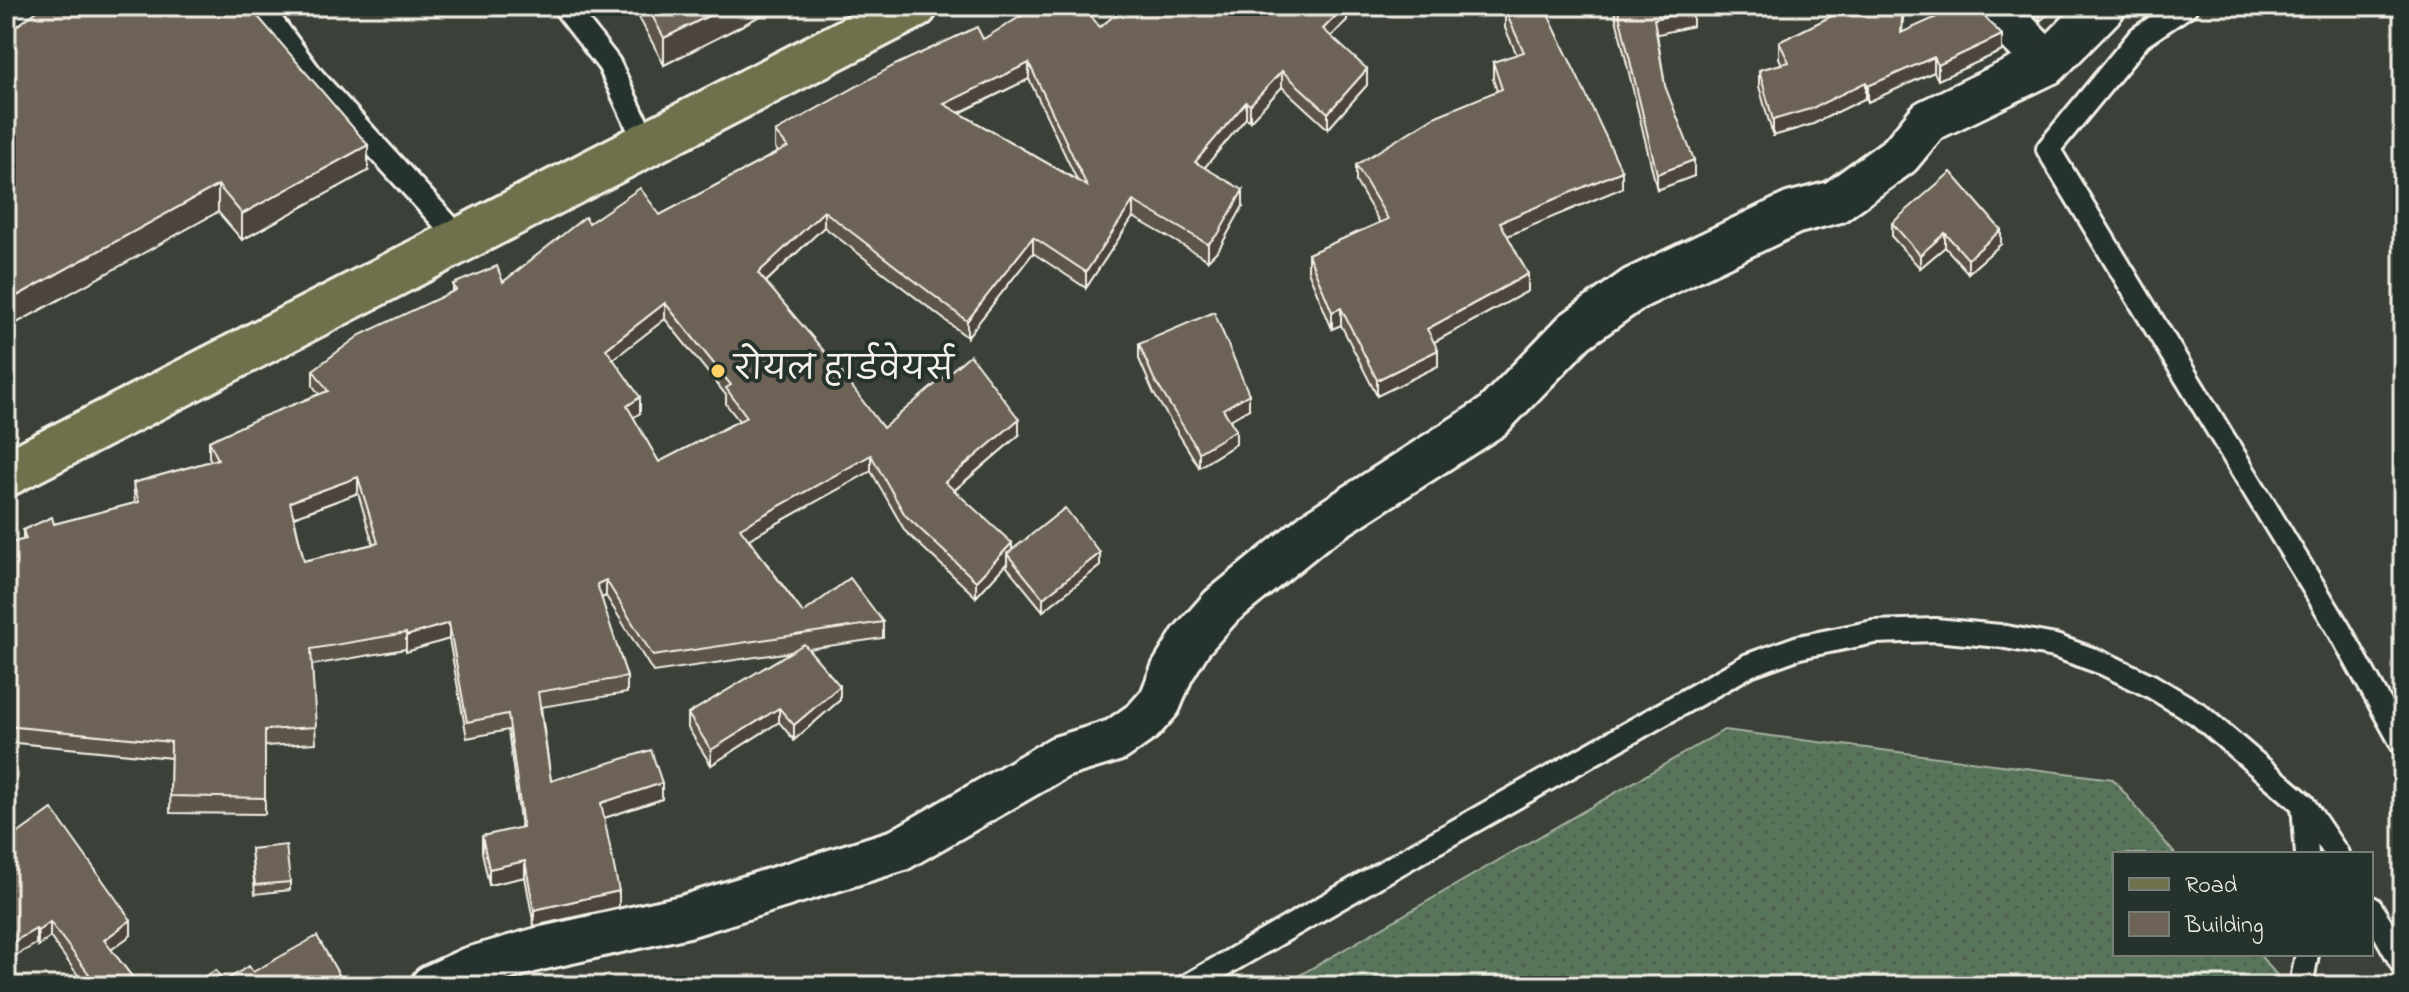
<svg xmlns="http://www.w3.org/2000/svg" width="2409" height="992" font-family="'Indie Flower','Playpen Sans Deva',sans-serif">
<defs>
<pattern id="grass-dots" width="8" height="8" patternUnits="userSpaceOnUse" patternTransform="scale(2)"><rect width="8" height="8" fill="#58745a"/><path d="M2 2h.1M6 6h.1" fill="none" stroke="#505c4f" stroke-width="1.8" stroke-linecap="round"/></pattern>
</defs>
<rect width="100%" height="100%" fill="#3b4139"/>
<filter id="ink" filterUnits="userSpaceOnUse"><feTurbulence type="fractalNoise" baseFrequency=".0125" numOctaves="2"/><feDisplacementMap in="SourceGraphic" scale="16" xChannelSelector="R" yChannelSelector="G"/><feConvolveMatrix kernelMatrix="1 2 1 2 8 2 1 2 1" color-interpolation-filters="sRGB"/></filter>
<g filter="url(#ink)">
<polygon fill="url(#grass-dots)" stroke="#a6b2a1" stroke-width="2" points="1724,730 2113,779 2175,854 2115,854 2115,954 2259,954 2286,986 1281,986"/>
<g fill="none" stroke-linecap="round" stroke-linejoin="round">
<defs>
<g id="lane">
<polyline points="260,6 313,78 461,240"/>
<polyline points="564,6 609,64 646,144"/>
<polyline points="2186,6 2140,37 2048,149 2340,631 2403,745"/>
<polyline points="2303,805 2307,854"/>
<polyline points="2371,908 2403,965"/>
<polyline points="1187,986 1424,849 1749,665 1799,647 1874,632 1935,630 2000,636 2055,646 2105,664 2151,686 2198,714 2303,804 2337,854"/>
<polyline points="2301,986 2307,954"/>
</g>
<g id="street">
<polyline points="1991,6 2048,63"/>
<polyline points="6,15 19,6"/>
<polyline points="432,986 469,969 539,949 687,916 899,850 1060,757 1116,740 1143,721 1160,702 1172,672 1191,641 1221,607 1316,530 1492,417 1575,331 1634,289 1793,213 1835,202 1900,155 1928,121 2048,63 2104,6"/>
</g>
<polyline id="primary" points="6,474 915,6"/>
</defs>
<use href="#lane" stroke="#f4f1e8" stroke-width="28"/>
<use href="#street" stroke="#f4f1e8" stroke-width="48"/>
<use href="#primary" stroke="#f4f1e8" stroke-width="50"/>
<use href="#lane" stroke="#26332d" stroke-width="22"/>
<use href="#street" stroke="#26332d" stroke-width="42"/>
<use href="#primary" stroke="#6e714b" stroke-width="44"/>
</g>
<g fill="#5d544a" stroke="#f4f1e8" stroke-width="2" fill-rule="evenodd">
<polygon points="633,6 778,6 745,24 664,65"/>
<path d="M1347,6V20L1331,36L1367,85L1328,129L1282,87L1250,121L1246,118L1204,168L1243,206L1219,249L1208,260L1133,217L1086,288L1033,253L967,337L824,227L766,282L883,428L1019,435L954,491L1012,550L1100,566L1043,611L1007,567V563L976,597L905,531L871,471L749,539L803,613L883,622V638L808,649L840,700L794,740L779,722L711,765L688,728V714L791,652L653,672L606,596L601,598L627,677V693L541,707L551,781L662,799L604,818L619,907L534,926L525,877L489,885L482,852V836L521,828L508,730L467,738L449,639L406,652V649L312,665L316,743L265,746V814L170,813L171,758L6,742V544L23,540V530L54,524L135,503L133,483L211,461L209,457V441L319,394L313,386V370L453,291V284L503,282L589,223L660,215L778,152L775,148V132L983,39ZM1029,79L1077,180L960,113ZM665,319L726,395V404L739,421L659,462L633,417L640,413L613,359ZM358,493L373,544L304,561L294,517Z"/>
<polygon points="1502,6 1544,6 1622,188 1507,236 1528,291 1434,342 1438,366 1377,396 1341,325 1332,329 1308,271 1308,254 1380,223 1356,182 1356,165 1497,91 1493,79 1493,62 1517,55 1505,28 1505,14"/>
<polygon points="1613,6 1692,6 1693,26 1657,34 1665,86 1694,176 1657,190"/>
<polygon points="1782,6 1904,6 1902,33 2002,51 1938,80 1934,72 1868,102 1866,98 1813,124 1773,136 1759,86 1759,70 1782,64 1779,58 1779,42 1834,15"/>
<polygon points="2025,6 2057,6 2040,21"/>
<polygon points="6,34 368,171 242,240 218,212"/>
<polygon points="1892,223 2001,244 1968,273 1945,247 1920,268 1892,237"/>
<polygon points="1139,344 1249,409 1229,420 1236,444 1199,467 1154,394 1139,359"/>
<polygon points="6,842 131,935 111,949 139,986 86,986 50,937 38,946"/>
<polygon points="251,849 290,882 290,890 255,894"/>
</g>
<g fill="#4c453c" stroke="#f4f1e8" stroke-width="2">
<polygon points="728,6 778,6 745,24 664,65 664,38"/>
<polygon points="1345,6 1347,6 1347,20 1323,45 1323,29"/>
<polygon points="2040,6 2057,6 2040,21"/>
<polygon points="1693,10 1693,26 1654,35 1654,19"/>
<polygon points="2002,35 2002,51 1938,80 1938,65"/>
<polygon points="1934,57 1934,72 1868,102 1868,86"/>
<polygon points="1029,63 1029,79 944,120 944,104"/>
<polygon points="1367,69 1367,85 1328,129 1328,113"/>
<polygon points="1282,71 1282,87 1250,121 1250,105"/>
<polygon points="1866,82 1866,98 1813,124 1773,136 1773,120"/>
<polygon points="1246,102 1246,118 1195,179 1195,162"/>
<polygon points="368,145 368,171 242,240 242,214"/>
<polygon points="1694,160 1694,176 1657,190 1657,174"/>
<polygon points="1622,171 1622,188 1500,239 1500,222"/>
<polygon points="218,185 218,212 6,329 6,302"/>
<polygon points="1243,190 1243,206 1219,249 1208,260 1208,244"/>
<polygon points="1133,201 1133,217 1086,288 1086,272"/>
<polygon points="824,211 824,227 758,289 758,273"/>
<polygon points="2001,230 2001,244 1968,273 1968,259"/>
<polygon points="1945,233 1945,247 1920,268 1920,255"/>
<polygon points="1033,237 1033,253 967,337 967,321"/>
<polygon points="1528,274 1528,291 1427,346 1427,329"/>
<polygon points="665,303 665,319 606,365 606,349"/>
<polygon points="1341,308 1341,325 1332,329 1332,312"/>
<polygon points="1438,350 1438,366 1377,396 1377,380"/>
<polygon points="1249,394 1249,409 1223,424 1223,409"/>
<polygon points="640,397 640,413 627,422 627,406"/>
<polygon points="1019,419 1019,435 945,498 945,482"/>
<polygon points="1236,430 1236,444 1199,467 1199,452"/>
<polygon points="871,455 871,471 740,544 740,528"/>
<polygon points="358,477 358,493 290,518 290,502"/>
<polygon points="1012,543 1012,559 1007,554 1007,563 976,597 976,581"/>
<polygon points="1100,553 1100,566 1043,611 1043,598"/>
<polygon points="606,580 606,596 597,600 597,584"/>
<polygon points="449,623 449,639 406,652 406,636"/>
<polygon points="840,686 840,700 794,740 794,725"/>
<polygon points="779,708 779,722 711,765 711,750"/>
<polygon points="662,783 662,799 601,819 601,803"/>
<polygon points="525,861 525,877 489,885 489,869"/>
<polygon points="619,891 619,907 534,926 534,910"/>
<polygon points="131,920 131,935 104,955 104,940"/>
<polygon points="50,922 50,937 38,946 38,931"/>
<polygon points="36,929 36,944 6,961 6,946"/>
<polygon points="339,975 339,986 321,986"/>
</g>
<g fill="#6c6256" stroke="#f4f1e8" stroke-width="2" fill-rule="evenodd">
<polygon points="44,6 249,6 368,145 242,214 218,185 6,302 6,34"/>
<polygon points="647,6 728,6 664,38"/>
<path d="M1038,6H1082L1100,27L1126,6H1345L1323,29L1367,69L1328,113L1282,71L1250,105L1246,102L1195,162L1243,190L1219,233L1208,244L1133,201L1086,272L1033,237L967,321L824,211L758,273L835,364L883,428L970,355L1019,419L945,482L1012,543L976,581L905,515L871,455L740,528L803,613L850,578L883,622L653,656L606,580L597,584L627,677L538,692L551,781L651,750L662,783L601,803L619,891L534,910L525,861L489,869L482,836L523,827L508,714L467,722L449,623L406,636V633L311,649L316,727L265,730V798L170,796L171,742L6,726V544L26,539L23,530L52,517L54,524L139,502L133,483L218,459L209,441L259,418L328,391L313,370L360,335L456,290L453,284L497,266L503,282L585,217L589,223L640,188L660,215L788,147L775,132L895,65L977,27L983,39ZM1029,63L1087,186L944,104ZM665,303L731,385L726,388L747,417L659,462L627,406L640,397L606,349ZM358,477L378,543L304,561L290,502Z"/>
<polygon points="1508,6 1544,6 1622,171 1500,222 1528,274 1427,329 1438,350 1377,380 1341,308 1332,312 1308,254 1388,219 1356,165 1434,117 1502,89 1493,62 1524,52 1505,11 1509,9"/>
<polygon points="1617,6 1692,6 1693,10 1654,19 1665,86 1694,160 1657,174"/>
<polygon points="1852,6 1903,6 1901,33 1961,6 1975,6 2002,35 1938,65 1934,57 1868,86 1866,82 1813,108 1773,120 1759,70 1789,62 1779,42"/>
<polygon points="1951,172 2001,230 1968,259 1945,233 1920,255 1892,223"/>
<polygon points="1214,312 1249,394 1223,409 1236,430 1199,452 1154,379 1139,344"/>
<polygon points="1065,508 1100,553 1043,598 1007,554"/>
<polygon points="804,644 840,686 794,725 779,708 711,750 688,714"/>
<polygon points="52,809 131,920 104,940 139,986 98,986 50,922 38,931 36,929 6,946 6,842"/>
<polygon points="286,845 290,882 255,885 251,849"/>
<polygon points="317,936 339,975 321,986 188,986 216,970 223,982 249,966 253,972"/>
</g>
</g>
<circle fill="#ffd166" stroke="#26332d" stroke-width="3" cx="718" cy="371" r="8"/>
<g text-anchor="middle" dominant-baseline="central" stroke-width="8" stroke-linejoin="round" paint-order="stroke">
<g font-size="32" fill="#f4f1e8" stroke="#26332d" text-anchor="start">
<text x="734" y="371">रोयल हार्डवेयर्स</text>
</g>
</g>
<rect width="2409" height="992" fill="none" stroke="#26332d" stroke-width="32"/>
<rect x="16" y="16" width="2377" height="960" fill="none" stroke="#f4f1e8" stroke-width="3" filter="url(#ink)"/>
<rect x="2113" y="852" width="260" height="104" fill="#26332d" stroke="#787f78" stroke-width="2"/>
<rect x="2129" y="878" width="40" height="12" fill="#6e714b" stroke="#787f78" stroke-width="2"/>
<text x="2185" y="892" font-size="24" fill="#f4f1e8">Road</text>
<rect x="2129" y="912" width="40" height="24" fill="#6c6256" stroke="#787f78" stroke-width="2"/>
<text x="2185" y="932" font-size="24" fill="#f4f1e8">Building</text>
</svg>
